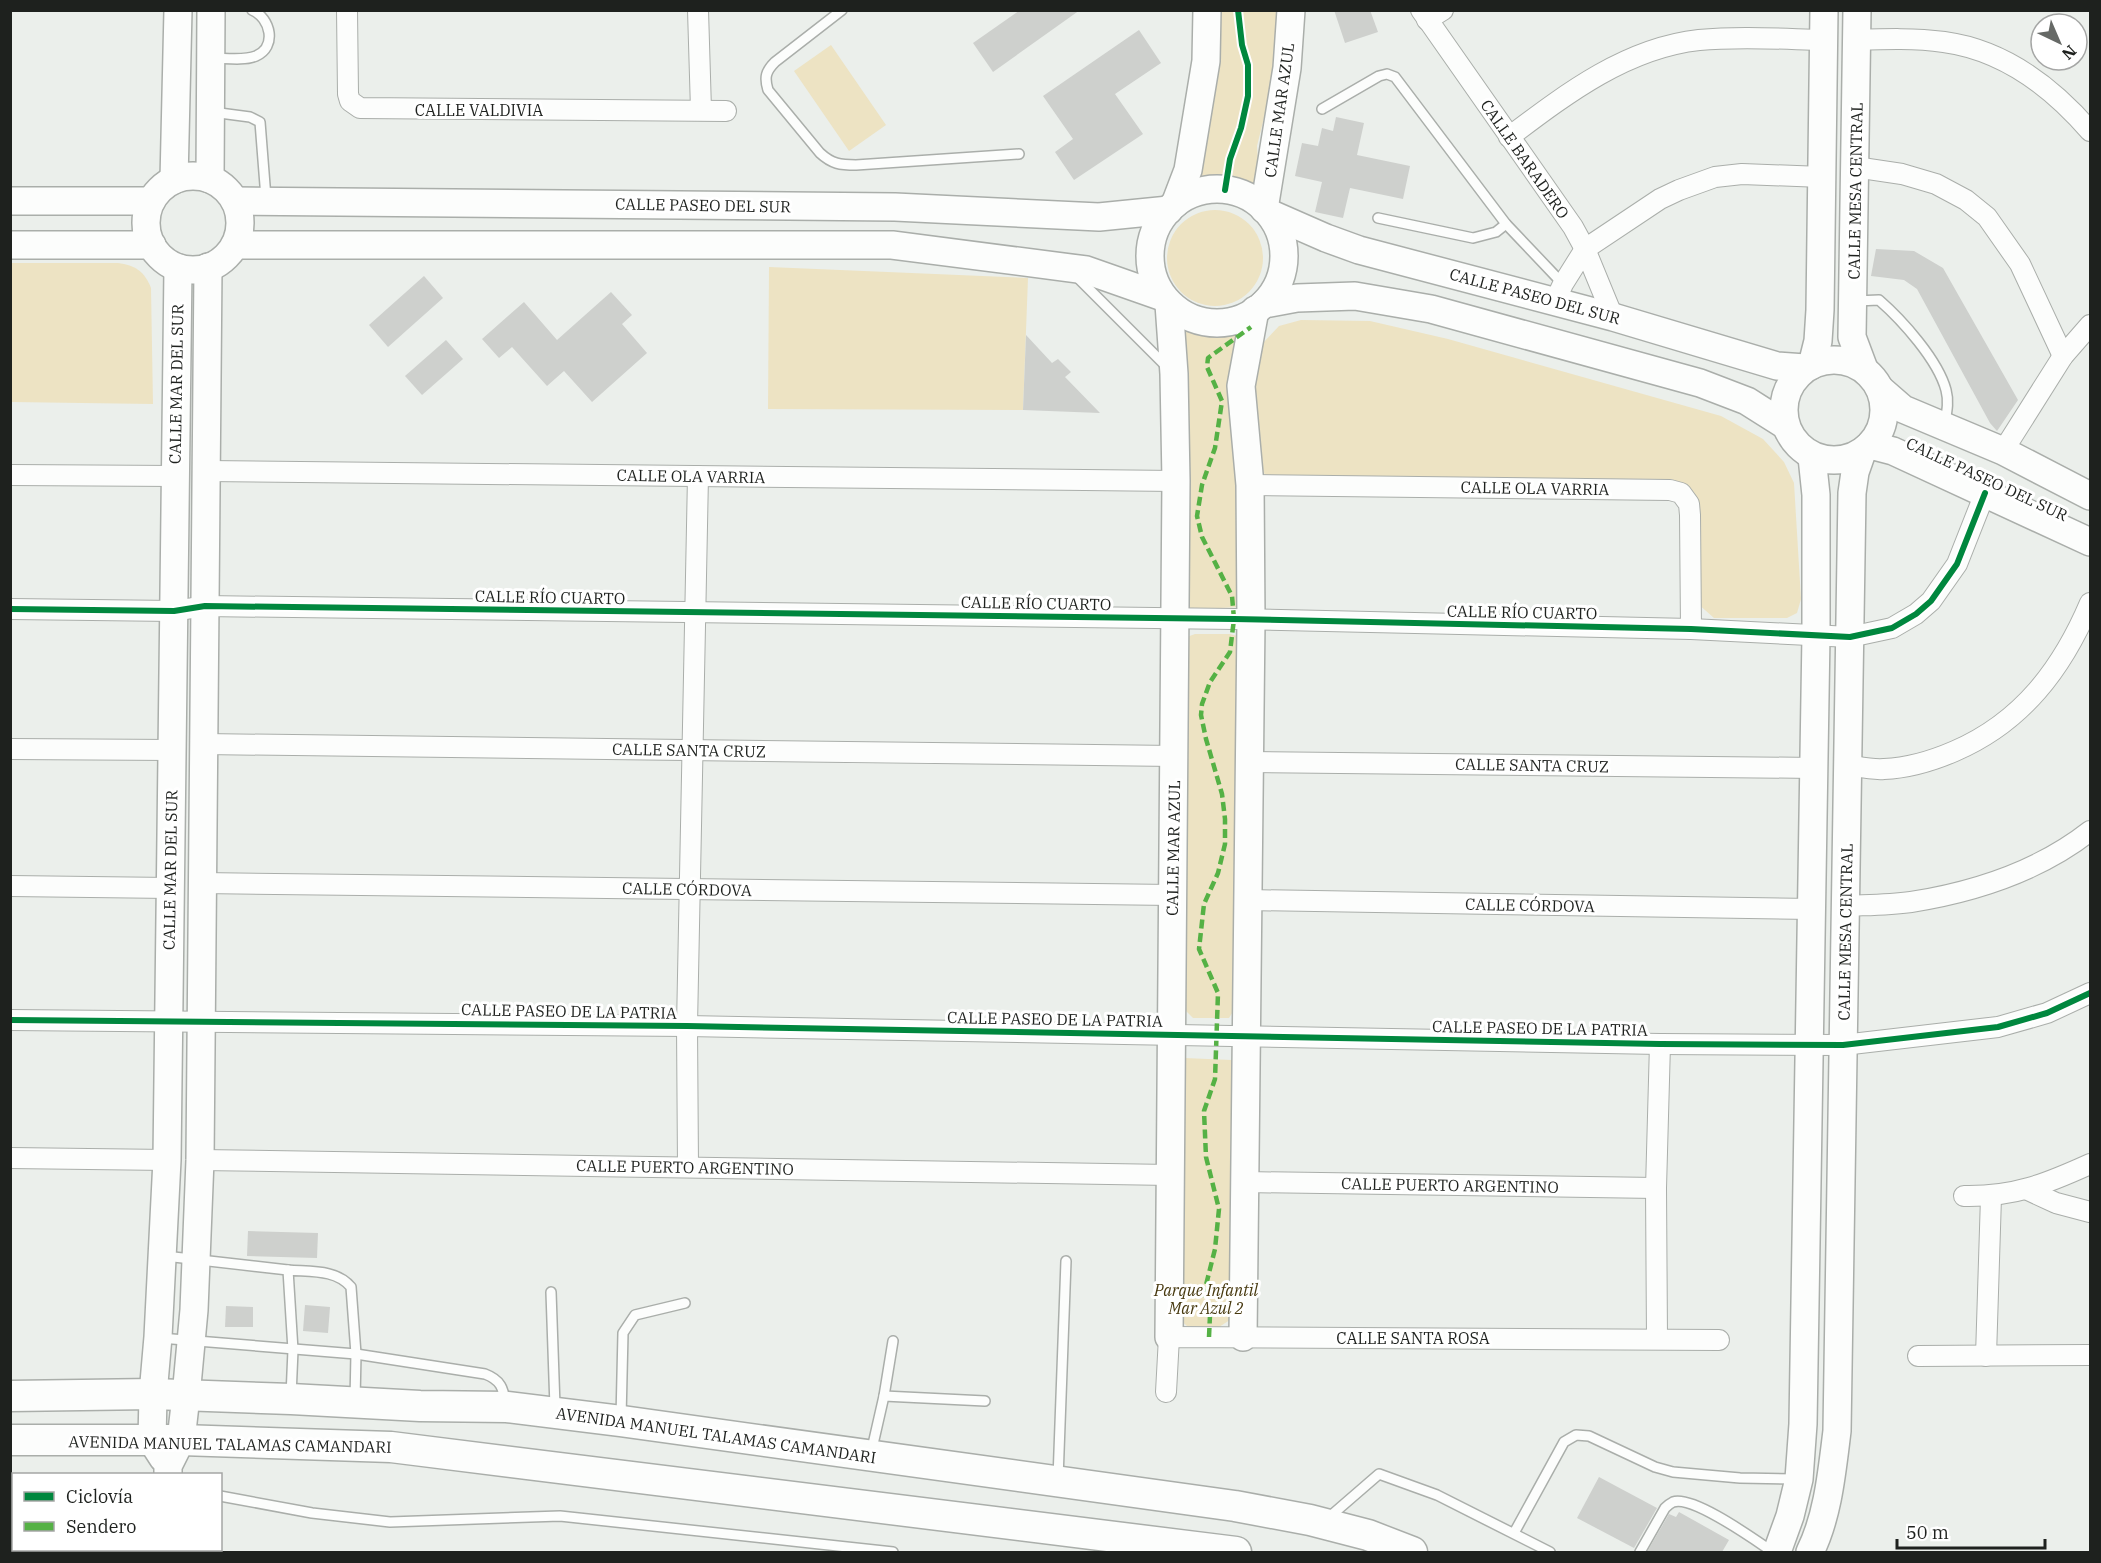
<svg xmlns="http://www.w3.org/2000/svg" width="2101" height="1563" font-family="'IBM Plex Serif',serif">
<rect width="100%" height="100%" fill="#ebefeb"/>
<g fill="#ede3c3">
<path d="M1217,11H1283L1281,49L1257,146L1260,187C1235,177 1222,175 1194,180Z"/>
<polygon points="831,45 886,125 849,151 794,71"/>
<circle cx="1215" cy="258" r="48"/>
<path d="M11,263H118C135,265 145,272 151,288L153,404L11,402Z"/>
<polygon points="769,267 1028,278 1023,410 768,409"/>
<polygon points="1181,319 1199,331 1242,332 1236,432 1239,607 1185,610"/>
<path d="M1301,320L1370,321L1448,339L1721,416L1763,439L1784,462L1794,483L1801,599L1797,613L1787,618H1714L1697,603L1700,510C1695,494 1687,485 1671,479L1385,478L1265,475L1254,450L1250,409L1262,344L1279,326Z"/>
<polygon points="1195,634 1230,634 1237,636 1242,645 1236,1007 1229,1018 1193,1018 1186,1011 1181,1001 1187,637"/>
<polygon points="1184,1058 1232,1060 1233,1318 1219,1327 1187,1326 1178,1318"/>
</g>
<g fill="#ced0cd">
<polygon points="1020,10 1080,10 993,72 973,43"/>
<polygon points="1334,10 1370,10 1378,32 1345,43"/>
<polygon points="1139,30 1161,63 1115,94 1143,134 1074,180 1055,152 1073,139 1043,96"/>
<polygon points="1336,117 1364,123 1357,155 1410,166 1403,199 1350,188 1343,218 1315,212 1322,182 1295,176 1302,143 1318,146 1322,128 1333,131"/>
<polygon points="1876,249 1914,251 1943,268 2018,400 1997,431 1990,423 1917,289 1904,280 1871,276"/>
<polygon points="424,276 443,298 388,347 369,325"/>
<polygon points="611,292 632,315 622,324 647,353 592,402 564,371 547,386 512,347 499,358 482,339 524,302 557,340"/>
<polygon points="1026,335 1052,363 1058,359 1071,372 1065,377 1100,413 1023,410"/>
<polygon points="446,340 463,359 422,395 405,376"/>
<polygon points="248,1231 318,1233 317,1258 247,1256"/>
<polygon points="305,1305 330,1307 328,1333 303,1331"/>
<polygon points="226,1306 253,1307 253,1327 225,1327"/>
<polygon points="1599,1477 1657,1508 1634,1548 1577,1518"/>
<polygon points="1679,1512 1729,1540 1722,1552 1647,1552 1669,1514 1676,1517"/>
</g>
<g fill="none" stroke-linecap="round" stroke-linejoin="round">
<defs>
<g id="lane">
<path d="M842,10L775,62C766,71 764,77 768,90L820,153C832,164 840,165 856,165L1019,154"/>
<path d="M212,58C225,58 244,61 256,56C277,47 271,18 252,10"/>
<polyline points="1322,109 1379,76 1387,74 1395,77 1506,224 1563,284"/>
<polyline points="212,112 250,117 260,122 266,198"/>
<polyline points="1378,218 1473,238 1496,232 1506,224"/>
<polyline points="1075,275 1167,367"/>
<path d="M1856,301L1879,300C1902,320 1938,360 1946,390C1949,401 1947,411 1945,422"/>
<polyline points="165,1256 288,1270"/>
<polyline points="551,1292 555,1407"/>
<path d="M160,1338L356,1354L485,1374C501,1380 503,1388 506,1404"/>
<path d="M291,1396L293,1350L288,1270C310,1272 336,1269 351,1287L356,1354L355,1400"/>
<polyline points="884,1396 893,1341"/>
<polyline points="621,1418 623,1333 635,1315 685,1303"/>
<polyline points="871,1453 884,1396 985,1401"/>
<polyline points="1058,1479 1066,1261"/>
<polyline points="220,1496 312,1513 390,1522 560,1516 893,1552"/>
<polyline points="1327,1519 1379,1474 1437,1495 1550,1552"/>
<polyline points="1514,1533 1564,1442 1576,1435 1589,1436 1655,1467 1673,1472 1740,1478 1796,1479"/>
<path d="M1640,1552L1665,1508C1667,1506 1671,1503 1673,1502C1693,1495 1755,1540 1773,1552"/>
</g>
<g id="street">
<polyline points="347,10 348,94 350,101 360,108 726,111"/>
<polyline points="698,10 701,110"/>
<polyline points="1421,10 1573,227 1585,249 1613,317"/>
<polyline points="1427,20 1443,10"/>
<path d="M1857,40C1886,39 1915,38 1944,42C2003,50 2052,87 2090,131"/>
<path d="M1509,137C1566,94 1626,48 1699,40C1740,36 1783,39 1823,40"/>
<polyline points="1855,167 1902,174 1936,184 1966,200 1987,217 2020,264 2063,356"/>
<polyline points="1555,301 1563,284 1585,249 1660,199 1679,190 1715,177 1742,174 1822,177"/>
<polyline points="2003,451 2063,356 2090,325"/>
<polyline points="206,471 1176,481"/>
<polyline points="10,475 175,476"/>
<polyline points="1250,485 1670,490 1681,493 1689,504 1690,515 1691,629"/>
<polyline points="10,609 174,611 205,606 1234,619 1691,629 1850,637 1892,628 1916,614 1931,601 1957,564 1985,493"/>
<polyline points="204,744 1174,756"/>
<polyline points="10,749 172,750"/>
<polyline points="1250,762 1814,768"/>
<path d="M1848,765C1860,767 1872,770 1884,769C1909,768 1932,761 1955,751C2022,722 2062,669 2090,603"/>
<polyline points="202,883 1172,895"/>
<polyline points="10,886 170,888"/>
<polyline points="1248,900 1812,909"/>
<path d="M1846,906C1867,905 1889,905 1911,902C1974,892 2039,871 2090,831"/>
<polyline points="10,1020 687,1026 1660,1044 1843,1045 1998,1027 2047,1013 2090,993"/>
<polyline points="10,1158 167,1160"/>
<polyline points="200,1160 1170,1175"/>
<polyline points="688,1167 687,1026 698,476"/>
<polyline points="1245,1182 1656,1188"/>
<polyline points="2028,1190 2056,1203 2090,1212"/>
<path d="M1964,1196C2014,1197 2046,1184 2090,1164"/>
<polyline points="1657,1339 1656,1188 1660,1044"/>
<polyline points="1918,1356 2090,1355"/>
<polyline points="1986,1356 1991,1197"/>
<polyline points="1166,1392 1169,1337 1719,1340"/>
<polyline points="10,1485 14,1485"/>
</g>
<g id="secondary">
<polyline points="1857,10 1852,337 1864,369"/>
<circle cx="193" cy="223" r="47"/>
<polyline points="210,179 211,10"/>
<polyline points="174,180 178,10"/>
<circle cx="1217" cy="256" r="67"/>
<polyline points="10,201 151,201"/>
<polyline points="235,201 895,207 1099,217 1169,210"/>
<polyline points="1175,204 1188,170 1206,61 1207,10"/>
<polyline points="1264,209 1287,68 1291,10"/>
<polyline points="1269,213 1326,238 1359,250 1613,317 1777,366 1805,368"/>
<polyline points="10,245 152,245"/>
<polyline points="235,245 892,245 1086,270 1163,297"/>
<polyline points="1264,304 1297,298 1355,296 1431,309 1700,383 1747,401 1785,425"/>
<circle cx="1834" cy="410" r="50"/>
<polyline points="1812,365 1818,341 1820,310 1824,10"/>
<polyline points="1880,389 1903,409 2003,451 2090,496"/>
<polyline points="1870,445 1893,451 2090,542"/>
<polyline points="1169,1337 1176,481 1174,374 1169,304"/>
<polyline points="1243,1337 1251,620 1250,485 1241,386 1255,310"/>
<polyline points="163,1458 152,1441 153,1394 158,1337 167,1160 178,268"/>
<polyline points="168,1474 168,1466 181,1440 186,1396 194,1310 200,1160 208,267"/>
<polyline points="166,1552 166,1550"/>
<polyline points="1777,1552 1790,1516 1799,1479 1803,1424 1816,635 1816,495 1812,457"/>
<path d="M1810,1552C1828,1516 1832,1471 1837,1431L1852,493L1855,472L1862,452"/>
</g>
<g id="primary">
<polyline points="10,1396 153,1394 291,1399 420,1406 507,1407 621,1421 1235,1506 1310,1520 1368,1535 1412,1552"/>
<polyline points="10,1440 181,1440 391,1447 1236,1552"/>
</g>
</defs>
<use href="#lane" stroke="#aaaeaa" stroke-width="12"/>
<use href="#street" stroke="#aaaeaa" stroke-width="22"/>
<use href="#secondary" stroke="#aaaeaa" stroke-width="30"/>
<use href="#primary" stroke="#aaaeaa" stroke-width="33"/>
<use href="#lane" stroke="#fcfdfc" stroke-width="9"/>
<use href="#street" stroke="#fcfdfc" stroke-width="20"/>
<use href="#secondary" stroke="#fcfdfc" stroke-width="27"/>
<use href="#primary" stroke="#fcfdfc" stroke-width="30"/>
<polyline stroke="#55b145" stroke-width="4.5" stroke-dasharray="9 4.5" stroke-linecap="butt" points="1209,1337 1210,1315 1204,1293 1215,1249 1219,1209 1206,1157 1204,1111 1215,1079 1218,993 1199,949 1204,904 1218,873 1225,844 1225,819 1222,794 1206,739 1201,715 1202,704 1210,682 1230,652 1234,619 1232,596 1202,537 1197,516 1202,485 1215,448 1222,401 1207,367 1208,358 1251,327"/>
<defs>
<g id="cycleway">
<polyline points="1225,190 1230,159 1241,128 1248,96 1248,65 1242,45 1238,10"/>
<polyline points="10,609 174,611 205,606 1234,619 1691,629 1850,637 1892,628 1916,614 1931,601 1957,564 1985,493"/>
<polyline points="10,1020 687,1026 1660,1044 1843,1045 1998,1027 2047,1013 2090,993"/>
</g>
</defs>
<use href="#cycleway" stroke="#fff" stroke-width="10"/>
<use href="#cycleway" stroke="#00873e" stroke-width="6"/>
</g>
<g text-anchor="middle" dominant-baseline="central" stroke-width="6" stroke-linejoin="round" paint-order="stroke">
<g font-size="16" fill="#1e211e" stroke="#fff">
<text x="479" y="110">CALLE VALDIVIA</text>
<text transform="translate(1279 110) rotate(-82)">CALLE MAR AZUL</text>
<text transform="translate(1525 159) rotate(55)">CALLE BARADERO</text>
<text transform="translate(1855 191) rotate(-89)">CALLE MESA CENTRAL</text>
<text transform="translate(703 205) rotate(1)">CALLE PASEO DEL SUR</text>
<text transform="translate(1535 296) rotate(15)">CALLE PASEO DEL SUR</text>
<text transform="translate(176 384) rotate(-89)">CALLE MAR DEL SUR</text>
<text transform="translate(691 476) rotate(1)">CALLE OLA VARRIA</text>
<text transform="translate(1987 479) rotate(25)">CALLE PASEO DEL SUR</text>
<text transform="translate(1535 488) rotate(1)">CALLE OLA VARRIA</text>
<text transform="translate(550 597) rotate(1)">CALLE RÍO CUARTO</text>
<text transform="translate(1036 603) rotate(1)">CALLE RÍO CUARTO</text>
<text transform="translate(1522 612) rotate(1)">CALLE RÍO CUARTO</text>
<text transform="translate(689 750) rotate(1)">CALLE SANTA CRUZ</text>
<text transform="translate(1532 765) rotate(1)">CALLE SANTA CRUZ</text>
<text transform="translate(1173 848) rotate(-89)">CALLE MAR AZUL</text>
<text transform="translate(170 870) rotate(-89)">CALLE MAR DEL SUR</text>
<text transform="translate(687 889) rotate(1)">CALLE CÓRDOVA</text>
<text transform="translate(1530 905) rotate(1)">CALLE CÓRDOVA</text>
<text transform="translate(1845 932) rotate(-89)">CALLE MESA CENTRAL</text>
<text transform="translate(569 1011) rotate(1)">CALLE PASEO DE LA PATRIA</text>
<text transform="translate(1055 1019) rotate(1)">CALLE PASEO DE LA PATRIA</text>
<text transform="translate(1540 1028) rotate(1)">CALLE PASEO DE LA PATRIA</text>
<text transform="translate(685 1167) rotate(1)">CALLE PUERTO ARGENTINO</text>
<text transform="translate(1450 1185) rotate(1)">CALLE PUERTO ARGENTINO</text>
<text x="1413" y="1338">CALLE SANTA ROSA</text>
<text transform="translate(716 1435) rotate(8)">AVENIDA MANUEL TALAMAS CAMANDARI</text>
<text transform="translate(230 1444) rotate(1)">AVENIDA MANUEL TALAMAS CAMANDARI</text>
</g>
<g font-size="16" font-style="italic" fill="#47390f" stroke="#fff">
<text x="1206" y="1290">Parque Infantil<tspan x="1206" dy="18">Mar Azul 2</tspan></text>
</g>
</g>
<rect width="2101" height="1563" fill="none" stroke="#1e211e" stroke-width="24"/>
<rect x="12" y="1473" width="210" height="78" fill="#ffffff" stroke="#a5a6a5" stroke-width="1.5"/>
<rect x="24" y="1492" width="30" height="9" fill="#00873e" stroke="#a5a6a5" stroke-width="1.5"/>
<text x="66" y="1503" font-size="18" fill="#1e211e">Ciclovía</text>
<rect x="24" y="1522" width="30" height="9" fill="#55b145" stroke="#a5a6a5" stroke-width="1.5"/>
<text x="66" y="1533" font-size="18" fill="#1e211e">Sendero</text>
<g transform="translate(2059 42) rotate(136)"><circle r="28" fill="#ffffff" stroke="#a5a6a5" stroke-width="1.5"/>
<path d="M0-4.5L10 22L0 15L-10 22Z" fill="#666966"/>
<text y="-9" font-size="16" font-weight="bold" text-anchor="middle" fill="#1e211e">N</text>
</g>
<path d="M1897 1539v9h148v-9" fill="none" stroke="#1e211e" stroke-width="3"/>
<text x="1906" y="1539" font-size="18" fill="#1e211e" stroke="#ffffff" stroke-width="4.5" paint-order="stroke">50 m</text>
</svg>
